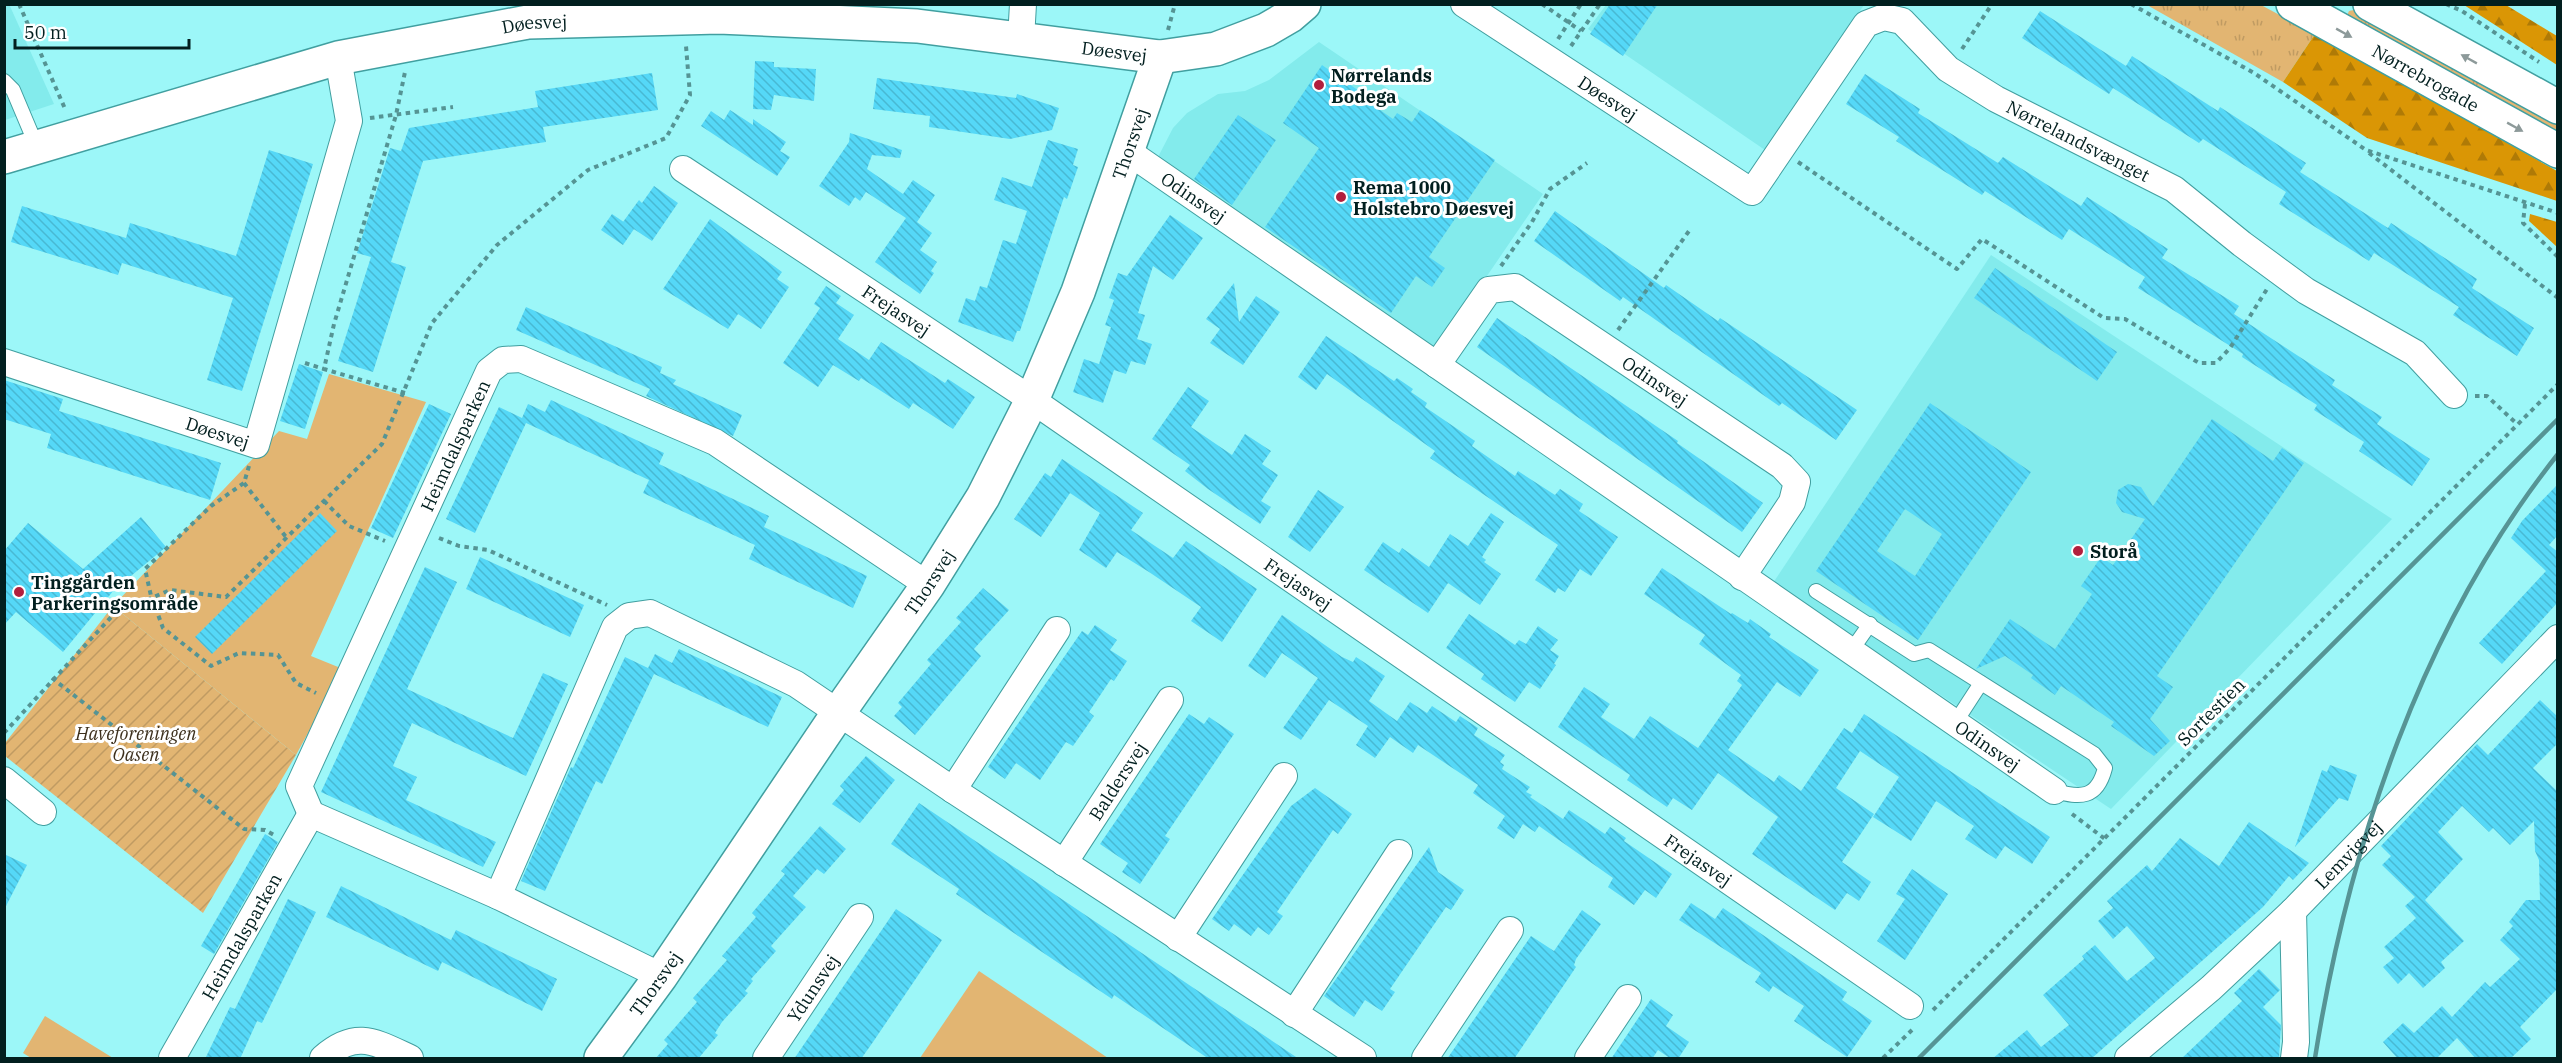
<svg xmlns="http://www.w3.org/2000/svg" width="2562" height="1063" font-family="'IBM Plex Serif',serif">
<defs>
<pattern id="grass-tufts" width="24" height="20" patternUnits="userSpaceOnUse" patternTransform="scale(1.5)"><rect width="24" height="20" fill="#e2b572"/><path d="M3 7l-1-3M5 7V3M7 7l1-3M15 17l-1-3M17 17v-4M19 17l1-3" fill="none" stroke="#c09b62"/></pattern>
<pattern id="forest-firs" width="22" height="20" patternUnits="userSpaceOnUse" patternTransform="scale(1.5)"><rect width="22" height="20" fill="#da9605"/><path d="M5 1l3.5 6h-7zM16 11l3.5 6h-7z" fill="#af7a06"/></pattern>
<pattern id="garden-furrows" width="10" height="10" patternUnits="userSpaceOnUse" patternTransform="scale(1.5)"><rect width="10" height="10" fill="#e2b572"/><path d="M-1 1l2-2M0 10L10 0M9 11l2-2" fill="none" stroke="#c09b62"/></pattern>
<pattern id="building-back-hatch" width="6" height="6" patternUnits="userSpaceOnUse" patternTransform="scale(1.5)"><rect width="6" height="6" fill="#55d8f7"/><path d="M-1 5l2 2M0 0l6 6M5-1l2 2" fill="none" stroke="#48b9d3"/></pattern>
</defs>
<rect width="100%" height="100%" fill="#9cf7f8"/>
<g fill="#83ebec">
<polygon points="9,4 54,104 5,120 4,5"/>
<polygon points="1606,5 1864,5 1765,150 1588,29"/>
<polygon points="1319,42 1543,194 1435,352 1157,159 1173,128 1187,113 1218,94 1245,91 1269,80"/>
<polygon points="1991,255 2392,519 2111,809 1773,583"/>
</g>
<g fill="url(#grass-tufts)">
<polygon points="2147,5 2261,5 2315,34 2283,82"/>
<polygon points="2354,10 2557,124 2557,137 2346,18 2349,11"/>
</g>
<g fill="url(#forest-firs)">
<polygon points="2464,5 2506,5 2557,36 2557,65"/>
<polygon points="2315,34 2557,171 2557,201 2367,138 2283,82"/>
<polygon points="2530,214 2557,222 2557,247 2529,221"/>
</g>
<g fill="#e2b572">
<polygon points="329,374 426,402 311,656 343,669 296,755 113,606 279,431 307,439"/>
<polygon points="979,971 1108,1058 920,1058"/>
<polygon points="45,1016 113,1058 31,1058 23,1053"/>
</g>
<polygon fill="url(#garden-furrows)" points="113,606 296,755 203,913 5,756 5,743"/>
<g fill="url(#building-back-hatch)" fill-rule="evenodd">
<polygon points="1610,4 1658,4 1623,56 1590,34"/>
<polygon points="2040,11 2126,66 2132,56 2218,111 2220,107 2306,163 2300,172 2388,228 2391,223 2477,279 2472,288 2534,328 2517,356 2453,315 2459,307 2374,253 2369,261 2279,204 2286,192 2203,139 2199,143 2113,88 2109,94 2022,38"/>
<polygon points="755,61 774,62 774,67 816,69 814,101 774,95 771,110 753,109"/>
<polygon points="1322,65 1359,91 1357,94 1393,119 1397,113 1412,122 1420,110 1495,160 1429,257 1445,268 1432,287 1416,276 1391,313 1265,227 1319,148 1283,123"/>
<polygon points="652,73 658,110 543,127 546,142 423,161 391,262 406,267 373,372 338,361 371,257 357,253 390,148 401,151 409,128 538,107 535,91"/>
<polygon points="1865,74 1920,109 1918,113 1998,163 2003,157 2081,206 2087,197 2168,249 2162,258 2239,306 2234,314 2335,380 2332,385 2382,417 2377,424 2430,459 2412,486 2359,451 2364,442 2314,410 2317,405 2242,357 2243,354 2138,288 2145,277 2069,229 2062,240 1985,191 1982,195 1896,141 1899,137 1846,104"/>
<polygon points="877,78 1016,98 1017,94 1059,108 1052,130 1010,139 929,127 930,116 873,109"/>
<polygon points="730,110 753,125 753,119 786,142 780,151 790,157 777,176 701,126 711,111 724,120"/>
<polygon points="1238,115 1276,140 1232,205 1194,179"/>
<polygon points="850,133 902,150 900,158 872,155 867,169 903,194 913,180 935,195 917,222 932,233 920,250 937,262 931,271 934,273 920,294 875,262 906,218 866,192 860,201 855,197 849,206 819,186 849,142"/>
<polygon points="1048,140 1078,149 1073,165 1078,167 1067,199 1064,197 1020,331 1017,331 1013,342 958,322 966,298 975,301 980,286 987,288 1003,240 1016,244 1027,211 994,200 1002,177 1032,187"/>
<polygon points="269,150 313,164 242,391 207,380 233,298 122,263 118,275 11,242 22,206 126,238 130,223 236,256"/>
<polygon points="654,186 678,203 652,241 623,222 639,200 642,203"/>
<polygon points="1555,211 1664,288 1666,285 1718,321 1720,318 1857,410 1836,440 1782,403 1779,406 1623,297 1620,301 1534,241"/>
<polygon points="612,214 634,229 623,245 601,230"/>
<polygon points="1170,215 1203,238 1173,280 1153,266 1138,313 1145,315 1137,339 1152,344 1145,365 1131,361 1126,374 1114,370 1103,403 1073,392 1084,359 1099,364 1111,327 1105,325 1114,300 1109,298 1118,273 1127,276"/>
<polygon points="710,219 782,272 777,279 789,287 761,329 738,314 728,329 663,289"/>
<polygon points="1995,268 2117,352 2097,381 1974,298"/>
<polygon points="1234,283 1239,322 1256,296 1280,312 1243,365 1210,343 1220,329 1206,319"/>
<polygon points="826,286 841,296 836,303 854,315 838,339 869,360 881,342 945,383 948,379 975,397 953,429 913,403 909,409 861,378 859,381 833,365 818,387 783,363 820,308 814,304"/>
<polygon points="526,307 662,367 660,373 676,380 673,384 742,415 733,436 646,396 650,389 516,330"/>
<polygon points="1497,318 1678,441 1677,443 1763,503 1742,532 1477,347"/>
<polygon points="1326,336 1394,381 1397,378 1413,389 1411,392 1427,403 1425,407 1475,441 1472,446 1515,476 1518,471 1555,495 1560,489 1583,504 1579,511 1618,537 1591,576 1580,569 1565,592 1558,588 1555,593 1535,580 1558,545 1430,458 1435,451 1327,374 1316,390 1298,377"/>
<polygon points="299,364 323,372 305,429 280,421"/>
<polygon points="4,380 63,399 59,411 221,463 210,500 47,448 51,434 4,419"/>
<polygon points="1188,387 1209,401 1191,427 1232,455 1245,434 1271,451 1262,464 1278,475 1261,501 1271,507 1260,524 1208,489 1185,471 1190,465 1152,439"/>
<polygon points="551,400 664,453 659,464 769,516 764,527 867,576 853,608 749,559 755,545 643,493 649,480 526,423 475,533 446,519 499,407 522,418 528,404 545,412"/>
<path d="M1930,403L2031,472L1918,640L1816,571ZM1905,509L1942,534L1915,576L1877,551Z"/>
<polygon points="429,404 451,414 393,538 371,528"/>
<polygon points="2212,419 2273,461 2282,448 2304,463 2157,676 2173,687 2150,719 2170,741 2154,756 2111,726 2114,722 2061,686 2055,695 2031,678 2033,675 2005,656 1976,669 2010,619 2055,649 2092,594 2081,586 2101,557 2113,565 2145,519 2122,512 2116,503 2118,490 2128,484 2141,487 2153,506"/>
<polygon points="1062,459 1143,513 1131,530 1173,558 1186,541 1257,589 1222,642 1191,621 1201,607 1149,572 1117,552 1106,568 1079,550 1100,513 1070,493 1041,537 1014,519 1045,473 1051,477"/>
<polygon points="2558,484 2558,535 2549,545 2558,552 2558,602 2502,664 2479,643 2546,571 2511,538 2522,521"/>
<polygon points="1318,490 1344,507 1310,552 1288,537"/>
<polygon points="320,513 337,531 212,654 195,637"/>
<polygon points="1491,513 1504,522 1482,557 1486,560 1484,562 1501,574 1480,605 1448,583 1428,613 1364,570 1383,542 1399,553 1402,548 1429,567 1450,534 1468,546"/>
<polygon points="141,517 166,547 114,590 63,652 16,612 4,625 4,551 28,523 83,569"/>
<polygon points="480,557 584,605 570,637 466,589"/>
<polygon points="425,567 457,582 407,689 513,738 543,673 568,684 526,776 412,723 393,766 417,777 406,800 496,842 483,867 321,792"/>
<polygon points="1662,568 1731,614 1732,613 1748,623 1750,619 1771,634 1769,637 1819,670 1800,697 1777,682 1728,750 1774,782 1779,775 1801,791 1844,728 1852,733 1864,714 2050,837 2032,864 2005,846 1996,859 1965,839 1974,826 1936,801 1911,841 1873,817 1899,777 1860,751 1836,788 1874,814 1842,862 1871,882 1859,901 1847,893 1835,910 1752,854 1778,817 1718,773 1692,810 1673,798 1667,807 1627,780 1630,775 1558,727 1584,687 1610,704 1601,717 1634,739 1650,716 1698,748 1742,685 1737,681 1741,675 1699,644 1705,635 1644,594"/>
<polygon points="983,588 1009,610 974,649 981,656 915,735 894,716 902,707 898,703 931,664 927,660 961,622 956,618"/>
<polygon points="1469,614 1515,645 1519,640 1526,644 1538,626 1558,640 1550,650 1559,656 1554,664 1556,665 1540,689 1529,682 1515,702 1481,679 1484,674 1446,648"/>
<polygon points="1282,615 1342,657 1353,662 1356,657 1385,676 1369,701 1397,721 1410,702 1427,713 1432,706 1456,722 1460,716 1478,728 1474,735 1505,755 1500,762 1504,765 1502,769 1530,787 1526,792 1532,795 1530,797 1563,819 1569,810 1605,834 1610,827 1626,838 1624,841 1672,874 1656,898 1645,890 1634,905 1608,887 1613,878 1539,826 1535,832 1523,824 1514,839 1497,828 1505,816 1473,793 1478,785 1418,745 1413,753 1390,737 1375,758 1356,745 1368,726 1329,700 1301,740 1283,728 1318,678 1282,653 1265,678 1248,666"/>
<polygon points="1095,625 1117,640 1110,650 1127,661 1114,681 1111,679 1089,712 1094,716 1073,746 1066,742 1040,780 1016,763 1005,779 988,767 1082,631 1088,635"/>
<polygon points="679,649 782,697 768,727 654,674 602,784 596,781 545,891 521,881 571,767 573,768 625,657 648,668 655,654 672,663"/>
<polygon points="2540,700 2558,717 2558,743 2533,768 2558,792 2558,988 2520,1027 2531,1039 2510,1059 2476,1059 2457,1038 2436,1059 2398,1059 2383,1042 2403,1023 2414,1033 2442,1006 2452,1017 2485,982 2490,987 2520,959 2500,940 2513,926 2509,922 2526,900 2540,900 2539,860 2535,851 2534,821 2510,845 2493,828 2489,832 2462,806 2438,832 2463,859 2425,900 2464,941 2441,962 2445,968 2423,988 2409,973 2398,984 2383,967 2394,958 2384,947 2416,918 2405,906 2415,897 2382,865 2391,856 2381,846 2477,744 2488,755"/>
<polygon points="1189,714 1204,724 1209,717 1234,734 1165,836 1170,839 1140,884 1122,872 1128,863 1100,844"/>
<polygon points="866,756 895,780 860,823 832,804 844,790 840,786"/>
<polygon points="2330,765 2357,775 2348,801 2339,798 2295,847 2322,770 2327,772"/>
<polygon points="1315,788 1352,814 1338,834 1333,830 1277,912 1283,916 1269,935 1258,927 1251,936 1234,924 1229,931 1212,919 1291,806"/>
<polygon points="919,803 1299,1059 1209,1059 1114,995 1112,999 956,894 959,889 891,844"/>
<polygon points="2249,822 2309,863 2293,880 2289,876 2263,907 2091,1059 1992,1059 2027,1030 2041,1047 2069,1025 2043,995 2084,959 2082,956 2095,945 2127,981 2155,958 2127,926 2113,939 2098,921 2113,908 2107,901 2147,865 2152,871 2180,838 2219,866"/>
<polygon points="820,826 846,849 824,874 817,869 793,896 806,907 771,946 776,951 751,979 753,981 745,991 748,993 722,1022 715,1033 718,1035 698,1059 655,1059 668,1044 664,1040 697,1002 693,998 727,960 722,956 756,917 752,913 785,874 781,871"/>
<polygon points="265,834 278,842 214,954 201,946"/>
<polygon points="1429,847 1438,872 1464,890 1451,910 1446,907 1390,989 1395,992 1382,1011 1365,1000 1354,1017 1324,996"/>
<polygon points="4,854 27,865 4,910"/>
<polygon points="1912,869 1948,894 1905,960 1877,941 1905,899 1896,894"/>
<polygon points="341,886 451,940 456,930 557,979 542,1011 442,962 438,971 326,917"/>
<polygon points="288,899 316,912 262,1023 257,1021 240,1059 205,1059 230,1007 235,1009"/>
<polygon points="1691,903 1715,919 1723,908 1847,992 1842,1000 1872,1021 1847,1057 1794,1021 1804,1006 1773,986 1769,992 1755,982 1761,973 1679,920"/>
<polygon points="896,909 942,940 873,1042 861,1059 794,1059"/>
<polygon points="1582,910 1601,924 1576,959 1574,965 1576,967 1514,1059 1447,1059 1531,936 1554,951"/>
<polygon points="2259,969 2280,990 2263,1007 2281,1025 2279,1059 2181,1059 2242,1001 2234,993"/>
<polygon points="1651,999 1673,1015 1666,1026 1689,1042 1678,1059 1671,1059 1658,1050 1652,1059 1611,1059"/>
</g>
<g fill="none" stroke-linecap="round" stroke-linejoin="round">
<defs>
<g id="lane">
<polyline points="4,81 13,90 37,147"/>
<path d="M1816,591L1914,654L1929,650L2094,754L2105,768C2097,799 2081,798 2054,791"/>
<polyline points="1851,651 1870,624"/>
<polyline points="1955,723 1981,683"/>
</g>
<g id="street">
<path id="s1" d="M1464,4L1752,192L1866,24L1884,17L1902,21L1948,69L1996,99L2174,189L2242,244L2306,291L2415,353L2454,395"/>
<polyline points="1021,39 1023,4"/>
<path id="s2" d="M1127,151L2054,791"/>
<path id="s3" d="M683,169L1032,400L1910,1006"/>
<path id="s4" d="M4,362L256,445L349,121L338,58"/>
<path id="s5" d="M1437,365L1489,290L1515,287L1782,466L1797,482L1792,502L1742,577"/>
<polyline points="4,780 43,812"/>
<polyline points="953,790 1057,630"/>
<path id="s6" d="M311,814L299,786L489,371L503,360L521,359L715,442L928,585"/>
<path id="s7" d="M1064,863L1170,700"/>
<polyline points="498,896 615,627 629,616 650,613 796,684 953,790 1363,1058"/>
<polyline points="2293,911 2296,1042 2294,1058"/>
<polyline points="1178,938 1284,776"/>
<polyline points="1294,1014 1399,853"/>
<path id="s8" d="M172,1058L311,814L498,896L661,976"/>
<path d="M323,1058C356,1029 375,1042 410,1058"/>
<path id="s9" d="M766,1058L860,917"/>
<polyline points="1425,1058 1510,930"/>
<polyline points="1588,1058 1628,998"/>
<path id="s10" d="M2128,1058L2211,988L2293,911L2558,638"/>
</g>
<g id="secondary">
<path id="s11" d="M2293,4L2558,151"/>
<polyline points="2370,4 2558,107"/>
<path id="s12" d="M4,157L338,58L528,22L719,17L917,26L1160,57L1216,49L1266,30L1290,16L1304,4"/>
<path id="s13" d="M601,1058L661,976L839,712L928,585L983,497L1032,400L1078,292L1160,57"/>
</g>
</defs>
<use href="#lane" stroke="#419fa0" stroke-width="16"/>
<use href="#street" stroke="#419fa0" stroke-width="28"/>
<use href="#secondary" stroke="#419fa0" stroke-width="36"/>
<g stroke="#559494" stroke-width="4" stroke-dasharray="4.5 4.5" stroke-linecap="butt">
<polyline points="19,4 66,111"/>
<polyline points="1542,4 1581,31"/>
<polyline points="2131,4 2254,73 2366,150 2558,213"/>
<polyline points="2446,4 2462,11 2539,62"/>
<polyline points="1168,30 1175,4"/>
<polyline points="1558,39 1581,4"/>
<polyline points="1571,46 1600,4"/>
<polyline points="1962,49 1992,4"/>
<polyline points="370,118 453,107"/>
<polyline points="2369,153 2558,298"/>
<polyline points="1798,162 1957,269 1982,239 2104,318 2125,319 2199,363 2216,363 2230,348 2267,289"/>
<polyline points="2525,204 2523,223 2558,257"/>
<polyline points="1501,266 1532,222 1550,189 1587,163"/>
<polyline points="1618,330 1689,231"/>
<polyline points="305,363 324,369"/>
<polyline points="405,393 324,369 334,324 396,115 405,72"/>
<polyline points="2475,396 2487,396 2517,424"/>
<polyline points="249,466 244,483 211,506 145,569 151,596 163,628 211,666 239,653 278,655 296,683 316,693"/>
<polyline points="244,483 286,537"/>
<polyline points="324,501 349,526 385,541"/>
<polyline points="439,538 459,546 488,550 607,605"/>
<polyline points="52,678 244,829 265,830 274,835"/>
<polyline points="4,733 114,614 170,590 226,597 382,444 432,323 497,245 588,170 666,138 690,95 686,46"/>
<polyline points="2072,814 2105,839"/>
<polyline points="1933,1010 2558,384"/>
<polyline points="1883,1058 1912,1030"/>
</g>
<use href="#lane" stroke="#fff" stroke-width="14"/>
<use href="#street" stroke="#fff" stroke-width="26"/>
<use href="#secondary" stroke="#fff" stroke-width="33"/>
<g stroke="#569495" stroke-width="4.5">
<polyline points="1919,1058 2558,419"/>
<path d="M2315,1058C2349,845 2422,625 2558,454"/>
</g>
</g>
<defs><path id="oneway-solid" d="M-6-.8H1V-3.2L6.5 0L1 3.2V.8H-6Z" transform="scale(1.5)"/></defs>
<g fill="#8d9a9a">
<use href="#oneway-solid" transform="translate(2344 33) rotate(29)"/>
<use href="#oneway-solid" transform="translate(2469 59) rotate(-151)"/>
<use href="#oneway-solid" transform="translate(2515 127) rotate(29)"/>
</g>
<g fill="#b21f3d" stroke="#fff" stroke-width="2">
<circle cx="1319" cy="85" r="6"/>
<circle cx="1341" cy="197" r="6"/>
<circle cx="2078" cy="551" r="6"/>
<circle cx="19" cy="592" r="6"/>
</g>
<g text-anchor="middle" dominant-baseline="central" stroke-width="6" stroke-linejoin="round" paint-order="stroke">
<g font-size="18" fill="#021f1f" stroke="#fff">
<text stroke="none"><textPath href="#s12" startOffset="548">Døesvej</textPath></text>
<text stroke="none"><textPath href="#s12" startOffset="1130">Døesvej</textPath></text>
<text stroke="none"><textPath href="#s11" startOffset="152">Nørrebrogade</textPath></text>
<text stroke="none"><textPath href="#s1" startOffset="172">Døesvej</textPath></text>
<text stroke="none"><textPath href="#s1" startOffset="800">Nørrelandsvænget</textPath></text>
<text stroke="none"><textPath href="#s13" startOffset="1062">Thorsvej</textPath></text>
<text stroke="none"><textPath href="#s2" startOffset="81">Odinsvej</textPath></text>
<text stroke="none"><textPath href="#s3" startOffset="256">Frejasvej</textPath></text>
<text stroke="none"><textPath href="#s5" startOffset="286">Odinsvej</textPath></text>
<text stroke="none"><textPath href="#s4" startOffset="225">Døesvej</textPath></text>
<text stroke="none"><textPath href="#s6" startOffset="405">Heimdalsparken</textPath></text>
<text stroke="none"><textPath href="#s13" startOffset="578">Thorsvej</textPath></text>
<text stroke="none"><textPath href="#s3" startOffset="742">Frejasvej</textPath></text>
<text transform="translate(2211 712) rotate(-45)">Sortestien</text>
<text stroke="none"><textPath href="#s2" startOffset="1046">Odinsvej</textPath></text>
<text stroke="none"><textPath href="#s7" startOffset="98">Baldersvej</textPath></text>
<text stroke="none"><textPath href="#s10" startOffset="300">Lemvigvej</textPath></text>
<text stroke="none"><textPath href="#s3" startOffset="1228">Frejasvej</textPath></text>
<text stroke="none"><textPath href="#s8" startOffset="140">Heimdalsparken</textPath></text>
<text stroke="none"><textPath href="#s13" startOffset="92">Thorsvej</textPath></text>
<text stroke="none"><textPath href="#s9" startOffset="84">Ydunsvej</textPath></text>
</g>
<g font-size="18" font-weight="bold" fill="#021f1f" stroke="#fff" text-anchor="start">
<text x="1331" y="75">Nørrelands<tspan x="1331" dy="21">Bodega</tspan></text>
<text x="1353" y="187">Rema 1000<tspan x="1353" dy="21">Holstebro Døesvej</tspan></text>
<text x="2090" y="551">Storå</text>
<text x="31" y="582">Tinggården<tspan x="31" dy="21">Parkeringsområde</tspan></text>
</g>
<g font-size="18" font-style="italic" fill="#3d301d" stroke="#fff">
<text x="136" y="733">Haveforeningen<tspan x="136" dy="21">Oasen</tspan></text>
</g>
</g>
<rect width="2562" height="1063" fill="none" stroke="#021f1f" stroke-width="12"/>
<path d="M15 39v9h174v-9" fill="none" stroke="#021f1f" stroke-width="3"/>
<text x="24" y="39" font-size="18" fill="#021f1f" stroke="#ffffff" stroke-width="4.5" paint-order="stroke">50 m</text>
</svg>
